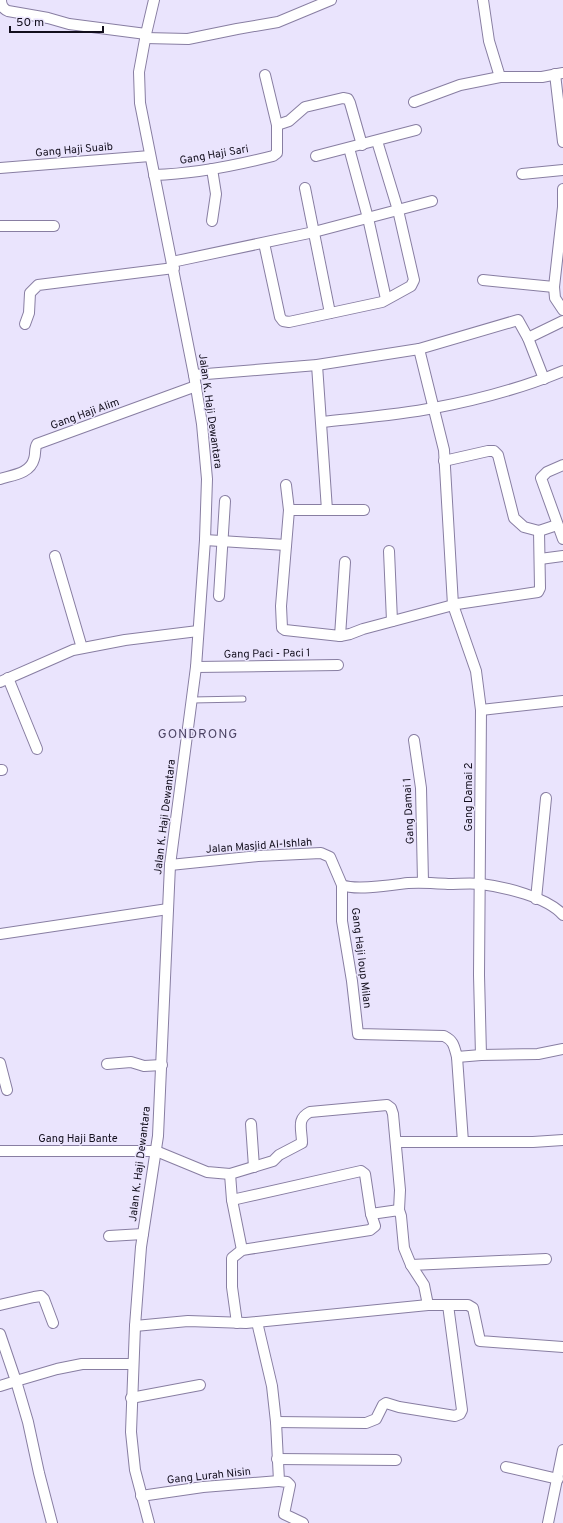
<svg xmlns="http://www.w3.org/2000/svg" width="563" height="1523" font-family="Overpass,sans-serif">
<rect width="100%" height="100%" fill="#eae4fd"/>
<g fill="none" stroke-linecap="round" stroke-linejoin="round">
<defs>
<polyline id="lane" points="192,700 243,699"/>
<g id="street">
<path d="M1,0C1,5 3,9 8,11L48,18L69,24L146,34"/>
<polyline points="483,0 489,41 500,77"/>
<polyline points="145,38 188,39 237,29 278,22 331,0"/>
<polyline points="555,74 563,142"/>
<polyline points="265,75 277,125"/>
<polyline points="414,102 460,85 500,77 542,77 563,73"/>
<polyline points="349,148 368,218 386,299"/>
<polyline points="316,156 416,130"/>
<polyline points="0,168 150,156"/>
<polyline points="522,174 563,170"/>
<path d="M154,175C194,174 234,166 273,156L277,153V125L289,121L305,107L343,98L348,99L350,103L362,145"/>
<polyline points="305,188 330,313"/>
<polyline points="563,189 563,207 554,287 555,298 563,310"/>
<polyline points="212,221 216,194 212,169"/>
<polyline points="0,226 54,226"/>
<polyline points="264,243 280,317 283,321 289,322 382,302 411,286 414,280 398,210 377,141"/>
<polyline points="172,262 314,232 432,201"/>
<polyline points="483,280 554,287"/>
<polyline points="25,324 29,313 30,293 38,285 174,268"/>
<polyline points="528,338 563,321"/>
<polyline points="419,349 444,450 453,605 476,671 481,710 479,975 481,1055"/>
<polyline points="317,365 327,510"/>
<polyline points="194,375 317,365 419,349 518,320 528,338 544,379"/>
<path d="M322,422C358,418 398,415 434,408C477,400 522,388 563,371"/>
<polyline points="444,461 488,451 494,451 498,455 514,518 524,527 539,531"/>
<polyline points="563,465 547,472 541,478 563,539"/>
<path d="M0,479C12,475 30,474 34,459C36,454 34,449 37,444L196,386"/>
<polyline points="286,485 289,510 281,606 282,628 285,630 340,636 345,562"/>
<polyline points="289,510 364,510"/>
<polyline points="205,540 286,545"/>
<polyline points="389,551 392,621"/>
<polyline points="55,556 82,648"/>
<polyline points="540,559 563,556"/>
<polyline points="219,596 225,501"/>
<polyline points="340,636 350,634 363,629 457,604 538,592 540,588 539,531 557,525"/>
<polyline points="196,667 338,665"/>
<polyline points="8,678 37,749"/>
<polyline points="0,682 73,650 125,640 198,631"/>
<polyline points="481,710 563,701"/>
<polyline points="414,740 421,788 423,882"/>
<polyline points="0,770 2,770"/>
<path d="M170,865L258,856L321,853L330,857L342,885C356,891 392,885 408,883C422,882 434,883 448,884C459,884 471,883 481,884C505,887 547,897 563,915"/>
<path d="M342,885V921L352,981L358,1034L444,1036C454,1041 454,1046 457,1057L481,1055L538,1054L563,1049"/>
<polyline points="536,899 546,798"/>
<polyline points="0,934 168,909"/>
<polyline points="457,1057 463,1142"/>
<polyline points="0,1063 7,1090"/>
<polyline points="107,1064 131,1062 144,1066 162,1065"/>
<polyline points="251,1124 254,1167"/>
<polyline points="396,1142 533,1142 563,1140"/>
<path d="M0,1151H156L207,1172L230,1174L273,1161L279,1155L300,1144L302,1143C302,1129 296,1119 310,1112L387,1105L391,1108L393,1114L400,1190L399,1210"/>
<polyline points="230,1174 232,1200 242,1250"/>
<polyline points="232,1200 361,1171 365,1174 371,1214"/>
<polyline points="109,1236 143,1234"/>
<polyline points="411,1265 546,1259"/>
<polyline points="0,1305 34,1297 41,1296 44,1299 53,1323"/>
<polyline points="257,1322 272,1386 276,1422 279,1481 287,1482 290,1485 284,1514 303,1523"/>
<polyline points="237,1323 232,1287 232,1258 242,1250 370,1230 375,1226 371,1214 399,1210 401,1216 404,1248 411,1265 424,1285 428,1305"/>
<polyline points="135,1326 188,1321 246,1323 428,1305 468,1305 473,1308 480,1341 563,1347"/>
<polyline points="0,1334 16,1381 0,1386"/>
<polyline points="131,1398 200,1385"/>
<polyline points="276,1422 366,1423 376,1419 383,1405 386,1403 399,1407 455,1416 460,1414 462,1410 448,1305"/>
<polyline points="277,1459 396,1460"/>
<polyline points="506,1467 558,1479"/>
<polyline points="141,1496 203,1487 279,1481"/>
<polyline points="52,1523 39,1473 28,1422 16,1381 57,1369 82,1364 133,1364"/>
<polyline points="149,1523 135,1470 131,1432 135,1326 141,1247 158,1136 170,865 196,667 205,540 207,479 202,424 194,375 140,103 139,72 146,34 154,0"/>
<polyline points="548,1523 563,1450"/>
</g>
</defs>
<use href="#lane" stroke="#887ea2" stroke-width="7"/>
<use href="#street" stroke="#887ea2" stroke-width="12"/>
<use href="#lane" stroke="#fff" stroke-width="5"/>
<use href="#street" stroke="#fff" stroke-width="10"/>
</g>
<g text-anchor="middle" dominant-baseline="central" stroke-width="3" stroke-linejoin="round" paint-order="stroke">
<g font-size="11" fill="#130f1d" stroke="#eae4fd">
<text transform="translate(74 150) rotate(-5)">Gang Haji Suaib</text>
<text transform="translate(214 155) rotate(-10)">Gang Haji Sari</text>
<text transform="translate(210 411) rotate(82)">Jalan K. Haji Dewantara</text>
<text transform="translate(85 414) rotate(-20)">Gang Haji Alim</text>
<text transform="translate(267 654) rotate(-1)">Gang Paci - Paci 1</text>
<text transform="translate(469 797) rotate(-90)">Gang Damai 2</text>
<text transform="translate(409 811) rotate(-93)">Gang Damai 1</text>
<text transform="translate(165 817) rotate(-83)">Jalan K. Haji Dewantara</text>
<text transform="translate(259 846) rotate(-4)">Jalan Masjid Al-Ishlah</text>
<text transform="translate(361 958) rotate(83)">Gang Haji Ioup Milan</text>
<text x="78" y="1139">Gang Haji Bante</text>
<text transform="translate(140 1164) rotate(-83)">Jalan K. Haji Dewantara</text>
<text transform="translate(209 1476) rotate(-6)">Gang Lurah Nisin</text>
</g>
<g font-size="13" letter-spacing="1" fill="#4d4464" stroke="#eae4fd">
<text x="198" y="735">GONDRONG</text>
</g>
</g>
<path d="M10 26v6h93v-6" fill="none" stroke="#130f1d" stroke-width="2"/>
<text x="16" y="26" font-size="12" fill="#130f1d" stroke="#eae4fd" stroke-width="3" paint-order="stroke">50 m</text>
</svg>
